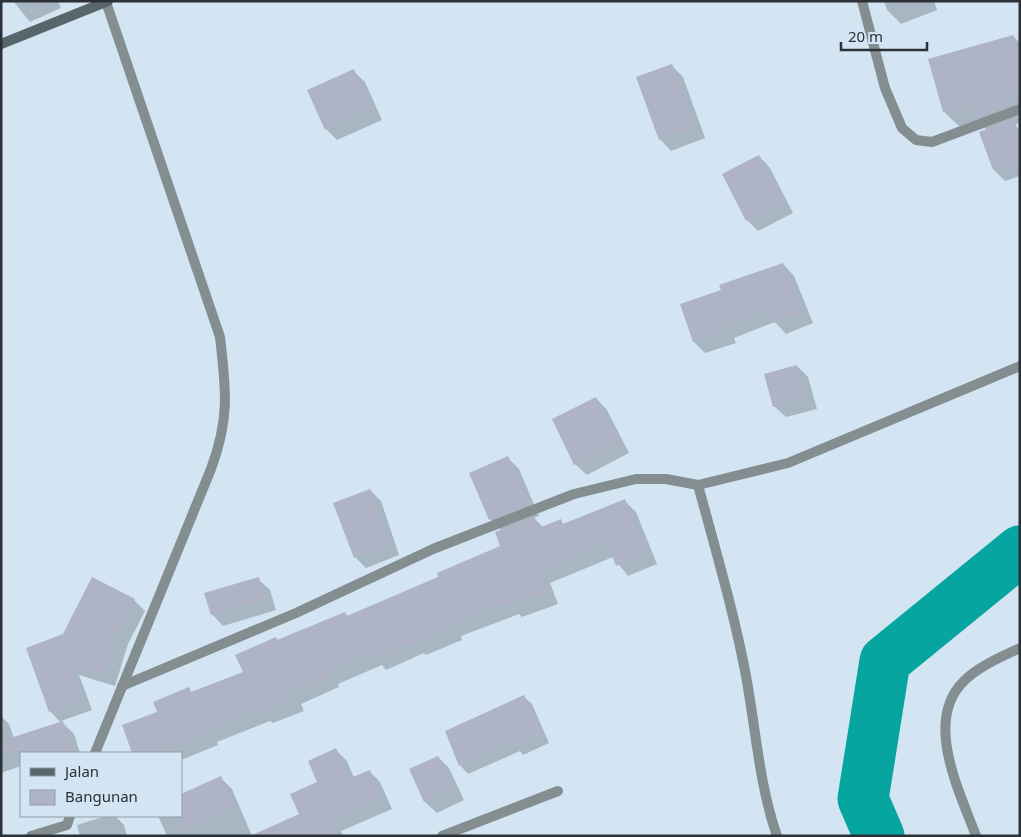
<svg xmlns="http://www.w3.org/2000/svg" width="1021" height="837" font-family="'Noto Sans',sans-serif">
<rect width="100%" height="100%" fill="#d3e4f2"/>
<g fill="#0003">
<polygon points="13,1 58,1 61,8 30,22"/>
<polygon points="884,1 934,1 937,10 901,24 887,10"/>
<polygon points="1013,36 1020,43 1020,110 1017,111 1020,123 1015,125 1020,130 1020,176 1005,181 994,170 980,133 987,130 979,122 960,127 944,112"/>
<polygon points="671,65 683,77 705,138 671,151 660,139"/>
<polygon points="353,71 365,82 382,120 337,140 326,129"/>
<polygon points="759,156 770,168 793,213 758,231 747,220"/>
<polygon points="783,264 794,276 813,323 786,334 775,322 734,338 736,343 705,353 694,342 682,304 723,291"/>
<polygon points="797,366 808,377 817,409 786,417 774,406"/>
<polygon points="596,398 607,410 629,453 587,475 575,464"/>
<polygon points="508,458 519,469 539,516 534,518 544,528 560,521 564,525 625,501 636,512 657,564 628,576 613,557 550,583 558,604 522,617 519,614 461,636 462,640 426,655 424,653 386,670 382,665 338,684 339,687 301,704 304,711 273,723 270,721 217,742 218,745 181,760 181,753 133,753 123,726 158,713 188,689 192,693 244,673 276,638 278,640 345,613 349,617 440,578 502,547 502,531 490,519"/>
<polygon points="370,490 381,501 399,555 366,568 355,557"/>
<polygon points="258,579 270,590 276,610 223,626 212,614"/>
<polygon points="134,600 145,611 128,644 115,686 79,675 92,710 61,721 74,734 80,753 21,753 21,766 1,773 1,716 9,724 14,738 61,723 50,711 64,635"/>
<polygon points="523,696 532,704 549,743 523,755 520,751 468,774 460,765"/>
<polygon points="336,750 347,761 354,778 369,771 380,782 392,809 341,831 343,836 253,836 301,815"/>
<polygon points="438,757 449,768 464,800 437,813 425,802 411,770"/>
<polygon points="221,778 232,789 252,836 167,836 158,816 181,816"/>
<polygon points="106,816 115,816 124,825 127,836 80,836 77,825"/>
</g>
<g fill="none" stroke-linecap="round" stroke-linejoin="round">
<polyline stroke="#06a5a0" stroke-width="51" points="879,836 863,799 885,661 1020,551"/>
</g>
<g fill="#aeb4c6">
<polygon points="1013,35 1020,58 1020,90 1002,95 1007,107 974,119 969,105 943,112 928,59"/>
<polygon points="672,64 694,127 659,140 636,77"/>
<polygon points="354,69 371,109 325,130 307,90"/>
<polygon points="1011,120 1020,143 1020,160 993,170 979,132"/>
<polygon points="759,155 783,202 746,221 722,174"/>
<polygon points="783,263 803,312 774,323 768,309 723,326 725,332 693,342 680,304 721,290 719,285"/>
<polygon points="797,365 806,398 773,407 764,374"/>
<polygon points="596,397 619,442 574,465 552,419"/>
<polygon points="508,456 529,504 489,520 469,473"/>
<polygon points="370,489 389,544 354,558 333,503"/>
<polygon points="625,499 647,553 616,566 607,544 540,572 547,592 509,606 508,603 451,625 452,628 414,645 413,642 374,660 372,654 328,672 329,676 291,692 294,700 260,713 259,710 206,731 208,734 171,749 169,745 147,753 132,753 122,725 157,712 153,702 189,687 191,692 243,672 235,655 276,637 277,640 345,612 347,616 438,577 437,573 500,546 495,532 534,517 539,528 561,519 563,524"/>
<polygon points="92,577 135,599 117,633 105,676 70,666 82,699 49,712 26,648 63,634"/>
<polygon points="259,577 265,599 211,615 204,593"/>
<polygon points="524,695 542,735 514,747 512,743 459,766 445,731"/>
<polygon points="63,721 73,753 1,753 1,741"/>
<polygon points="336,748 350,778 370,770 381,797 330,820 338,836 250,836 299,814 290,794 317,782 308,761"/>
<polygon points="438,756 453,789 424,802 409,769"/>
<polygon points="221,776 235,809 181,833 181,794"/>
</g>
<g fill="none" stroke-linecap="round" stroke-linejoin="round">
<g stroke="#848d90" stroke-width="10">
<path d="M698,485C715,548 734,612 746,676C756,730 759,784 777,836"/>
<path d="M976,836C960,792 923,721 964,681C979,666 1001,657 1020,648"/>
</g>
<g stroke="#848d90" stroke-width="10">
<polyline points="862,1 885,88 902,128 916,140 932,142 1020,109"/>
<polyline points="122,686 296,613 433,549 574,494 636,479 666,479 698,485 788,463 1020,366"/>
<path d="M95,753L211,469C230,418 226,390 220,337L106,2"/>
<polyline points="31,836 67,825 70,816"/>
<polyline points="442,836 558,791"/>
</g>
<polyline stroke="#58656a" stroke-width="10" points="1,44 108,1"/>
</g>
<rect width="1021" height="837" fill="none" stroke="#2b3137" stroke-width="5"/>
<rect x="20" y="752" width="162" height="65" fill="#d3e4f2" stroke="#909ca7"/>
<rect x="30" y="768" width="25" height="8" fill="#58656a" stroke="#909ca7"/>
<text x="65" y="777" font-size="15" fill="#2b3137">Jalan</text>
<rect x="30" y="790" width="25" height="15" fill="#aeb4c6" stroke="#909ca7"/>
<text x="65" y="802" font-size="15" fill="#2b3137">Bangunan</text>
<path d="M841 42v8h86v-8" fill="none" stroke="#2b3137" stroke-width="2.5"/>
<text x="848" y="42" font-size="15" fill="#2b3137" stroke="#d3e4f2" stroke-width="4" paint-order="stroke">20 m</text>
</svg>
